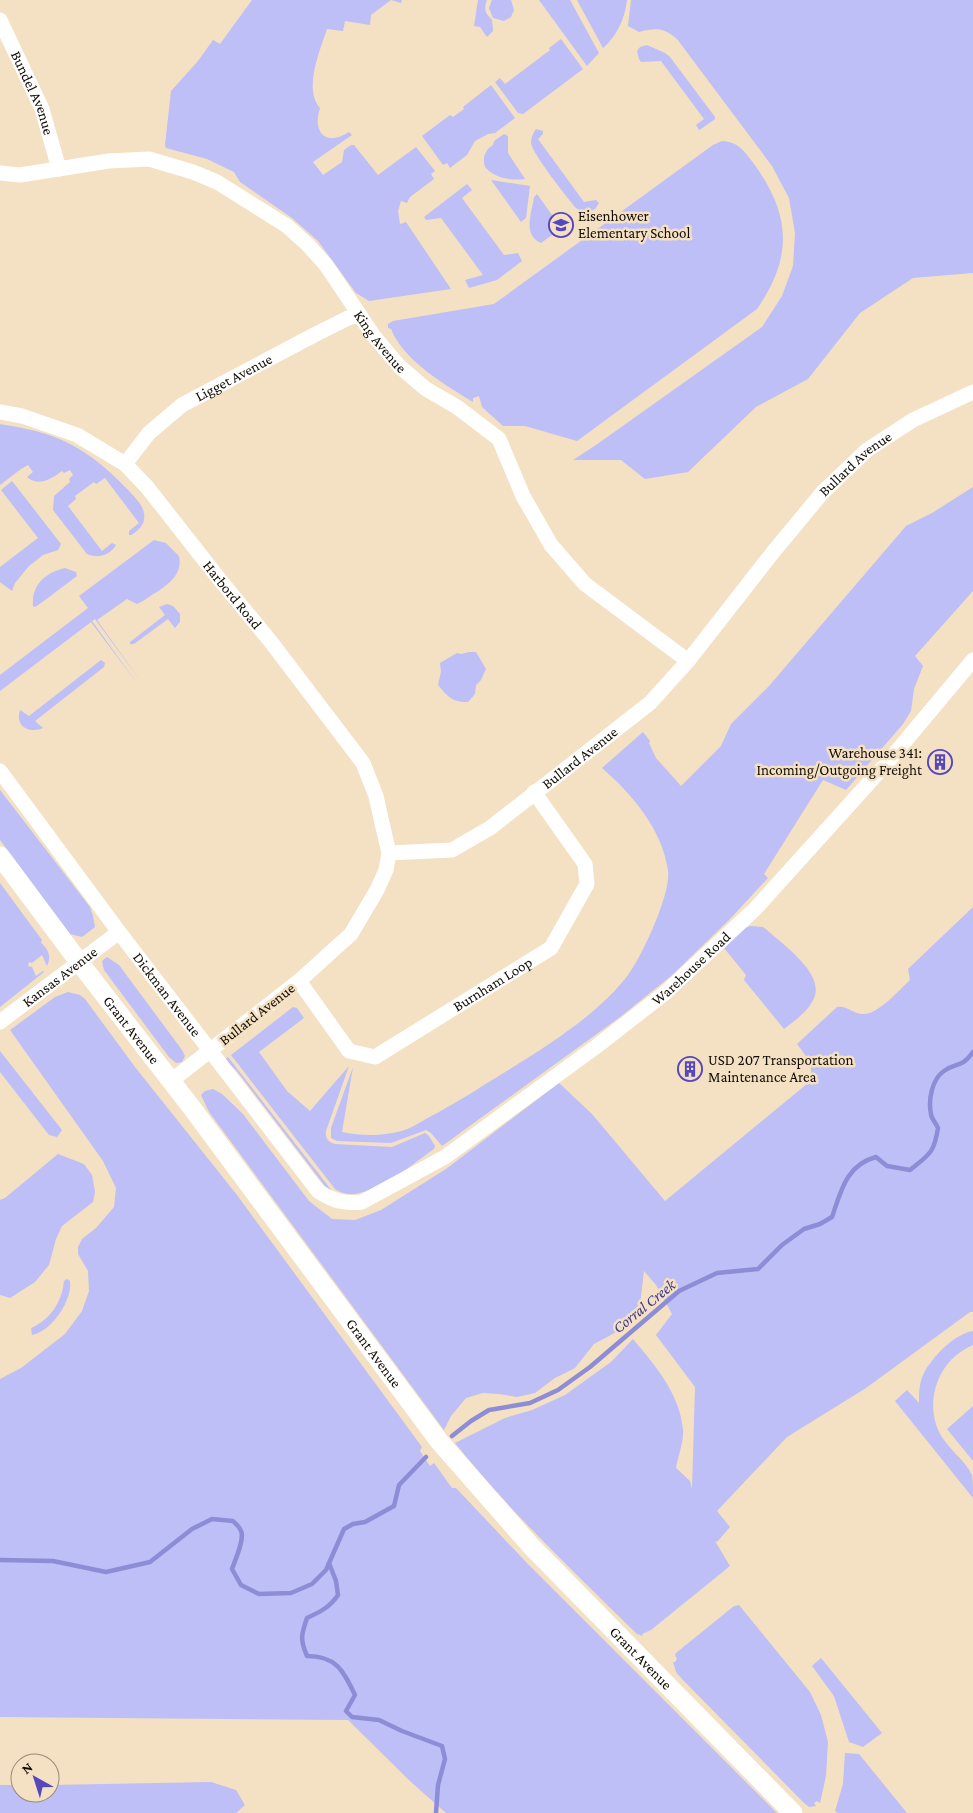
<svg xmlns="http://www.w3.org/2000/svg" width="973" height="1813" font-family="'Crimson Pro',serif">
<rect width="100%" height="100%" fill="#f4e0c3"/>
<g fill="#bdbff6">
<path d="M252,0H402L401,3L391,0L371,15L370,25L345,21L343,31L327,29C320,50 303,90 320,108C312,133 326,147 349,132L352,135L313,162L323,175L342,162L344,150L351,145H354L378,175L416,147L435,171L431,174L434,179L410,197L407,203L401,201L398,211L400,224L406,222L451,289L369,301L356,293L318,241L292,218L240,182L234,172L207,159L166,148L165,145L171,91L198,61L213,40L220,44Z"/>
<path d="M478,0H487C483,9 486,14 492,20L493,31L487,37L480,27L474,26Z"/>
<polygon points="492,0 511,0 514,10 511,17 504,21 493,18 489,8"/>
<polygon points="539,0 570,0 599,53 587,66"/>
<path d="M577,0H627C625,18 617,36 603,48Z"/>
<path d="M631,0H973V273L913,278L860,313L808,379L756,407L688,472L645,479L621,460H573L596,445L762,327L782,296L793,266L795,233L789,198L772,166L677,39C663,27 656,28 639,32L628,26Z"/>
<polygon points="561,39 583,69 523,114 518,113 495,82 500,78 505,84 550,50 549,48"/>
<polygon points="647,45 665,53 670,57 715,117 715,119 701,129 699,130 696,125 704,119 661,61 641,62 639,59 637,51 640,47"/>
<polygon points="491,85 515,118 495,133 488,134 475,141 467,155 450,168 447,163 443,165 422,136 450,115 453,117 464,109 463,107"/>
<path d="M536,129L543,131V134L538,139L584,202L596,200L599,203L595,209L586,213C582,212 579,210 576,208C568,199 532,153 531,143C531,138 533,133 536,129Z"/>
<path d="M504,134L508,136V153L525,179C511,181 494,178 485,167C482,158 485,150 493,145L494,141Z"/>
<path d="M722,141C739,142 745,152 754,164C791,215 793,257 757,309L577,441L525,426H503L482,407L479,396L473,398V402C445,385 403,360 391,329L388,328V324L393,321L494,304L713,145Z"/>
<polygon points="491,180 530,186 526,218 521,222"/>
<polygon points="467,184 472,190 462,198 504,255 518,253 522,261 497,280 469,288 465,280 483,275 441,218 426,220 424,217"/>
<path d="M537,194L559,225V230L541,243C522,235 532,212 534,197Z"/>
<path d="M0,424C18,427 35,430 52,436C82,447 105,466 127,489C133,495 143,505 144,513C146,524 139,530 131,535H129V531L139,523L105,478L96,484L94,482L75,496L76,499L68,506L102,551L112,543L116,545C110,555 98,559 87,554L53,510L54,496L70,482L69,479L73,475L70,470L64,473L62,471C51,479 39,487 27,477L33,472L28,465L21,469L0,485Z"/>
<polygon points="12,481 61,544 58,550 43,555 29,566 15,583 12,591 0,582 0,567 38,538 1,490"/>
<path d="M973,487V591L915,656L923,666L914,689L911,711L903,724L846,790L823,780L764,874L768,878L729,920L671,976L620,1017L442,1146L431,1133L426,1130L391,1143L337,1141L331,1138V1128L353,1067L342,1132C362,1136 382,1136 402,1131C415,1127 426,1118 439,1112C454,1103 469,1095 484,1085C532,1055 594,1020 628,975C639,959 650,936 657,918C662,905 670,883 668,870C662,829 632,794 602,768L643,732L650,741L649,743L656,758L681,786L721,746L731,724L769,686L906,526L932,513Z"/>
<path d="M154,540L166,543L179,556C184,579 160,589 143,601L137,604L127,599L97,620L142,683L95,619L92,621L139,686L91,622L0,691V675L88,608L79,596Z"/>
<path d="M65,568L76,572L77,576L41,603L35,607L33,606C31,585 45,573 65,568Z"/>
<polygon points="167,604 173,606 180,614 180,622 175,628 168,619 134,644 130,644 130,642 165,615 159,607"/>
<path d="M469,652H476L486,669L481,680L476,685L475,694L468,702C453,703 447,696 438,685L441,672L440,663L457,653L461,654Z"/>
<path d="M101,660L105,663L104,667L35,721L43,728C28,734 15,726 20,710L29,716Z"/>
<polygon points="0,790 90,907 93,916 95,927 82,937 70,934 0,840"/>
<path d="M0,883L42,940L41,943C48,949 52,956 47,966L42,955L32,963L29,962L28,966L32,967L36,976L43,971L44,972L0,1007Z"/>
<path d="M973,907V1312H970L866,1388L787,1437L717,1511L730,1527L717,1542L715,1541L730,1566L651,1630L642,1634L643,1636L637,1634C574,1572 510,1512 455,1443L505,1418L532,1410L565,1395L611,1362L633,1339C655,1365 680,1394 683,1430C684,1441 678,1456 676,1468L690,1481L692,1489L695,1387L656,1335L672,1314L656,1285L644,1271L639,1313L622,1329L594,1344L575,1368L555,1378L535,1393L517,1397L499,1394L483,1393L466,1398L451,1416L444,1430L209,1112L201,1095L205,1091L213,1089L222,1094L243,1114L309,1201L332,1219L355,1220L381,1210L446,1169L559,1083L592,1114L665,1201L808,1083C816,1067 807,1057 797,1044L837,1007C847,1005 853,1014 863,1014C878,1015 899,990 910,980L908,969Z"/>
<path d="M751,926L763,927L767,930C784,946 829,976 812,1002C806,1013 794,1021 784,1029L744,980L746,975L724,948L744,928Z"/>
<polygon points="107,957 119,965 182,1050 185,1056 182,1062 176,1063 169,1057 104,970 102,961"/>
<polygon points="68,992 80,995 85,999 135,1067 237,1195 422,1447 420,1451 430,1466 434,1463 452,1488 456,1488 525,1561 777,1813 446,1813 411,1782 348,1720 0,1717 0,1379 21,1368 65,1334 82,1311 89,1291 88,1271 78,1254 78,1247 82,1239 96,1228 114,1207 116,1188 103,1161 10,1030 55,997"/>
<path d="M293,1007L297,1008L304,1018L259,1052L287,1091L310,1111L349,1066L326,1131C325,1138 328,1142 335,1144L392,1147L425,1133L429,1136L435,1146L434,1149C412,1164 361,1209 335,1189L231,1055Z"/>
<polygon points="0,1051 62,1130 57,1137 49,1135 0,1072"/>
<polygon points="228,1057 332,1191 331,1192 325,1186 236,1070 224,1060"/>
<polygon points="58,1154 84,1164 92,1175 95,1192 93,1202 62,1226 56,1239 49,1265 35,1282 10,1298 0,1295 0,1200 5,1198"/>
<path d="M67,1279L70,1281C73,1300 51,1332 32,1335L31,1328C50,1320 62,1302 64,1281Z"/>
<path d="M973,1331V1345C939,1359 924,1399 939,1432C946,1447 966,1461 972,1475C973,1480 973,1491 973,1498L895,1401L907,1390L919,1403C919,1394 919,1384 923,1375C931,1358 954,1334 973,1331Z"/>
<polygon points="973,1406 973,1461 947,1429"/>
<polygon points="739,1605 810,1692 821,1715 828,1742 826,1776 820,1803 817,1801 814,1803 816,1806 809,1807 803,1802 682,1679 676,1672 673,1662 675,1662 677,1659 675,1655 676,1653 734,1606"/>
<polygon points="821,1658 882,1733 863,1747 849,1742 834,1696 812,1666"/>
<polygon points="845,1753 859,1754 907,1813 838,1813 835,1811 843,1784"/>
<polygon points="211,1782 236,1790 245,1805 236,1813 0,1813 0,1785 20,1785 20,1793 50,1793 50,1785"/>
</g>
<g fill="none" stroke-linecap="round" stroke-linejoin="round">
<g stroke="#8d8dd7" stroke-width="4.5">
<path d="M452,1436L471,1421L489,1410L530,1403L558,1390L590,1367L679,1291L717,1273L758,1269L782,1245L804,1229L820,1224L832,1217C841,1191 846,1165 876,1157L887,1166L910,1170C930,1154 934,1153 938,1128C936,1123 931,1118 931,1114C928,1100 932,1079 944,1071C957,1062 962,1068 973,1052"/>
<path d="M0,1560L53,1561L106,1572L150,1562L192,1529L212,1519L233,1521C236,1524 240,1527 241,1531C245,1539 235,1560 232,1569L241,1585L259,1594L291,1593L312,1584L326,1570L344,1529L353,1524L365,1522L394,1506L399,1485L426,1457"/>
<path d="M329,1563L336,1581L338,1595C330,1607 320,1612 307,1618C301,1635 300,1640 307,1656C336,1656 343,1670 355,1695L346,1711L352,1717L379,1720L402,1731L442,1746L445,1759L438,1785L436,1813"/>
</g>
<g stroke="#fff" stroke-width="15">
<path id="s1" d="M0,20L42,109L59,169"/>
<path id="s2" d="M0,173L20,175L109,161L149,159L193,172L217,182L287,226L308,245L326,265L373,335L399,366L426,389L457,407L499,439L523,496L551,545L585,584L688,661"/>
<path id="s3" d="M0,412L22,416L77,435L125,464L147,487L220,580L271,642L363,763L376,796L382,823L389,853L386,870L377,890L351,934L299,981L171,1081"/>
<path id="s4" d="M125,464L149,433L182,405L316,334L348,318L360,315"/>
<path id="s5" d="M0,771L119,932L318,1191C333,1201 344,1204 362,1202L445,1157L597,1046L665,993L755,909L886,764L973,660"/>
<path id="s6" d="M389,853L452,850L490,828L650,703L688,661L774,551L822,493L867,450L913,420L973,392"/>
<path id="s7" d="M299,981L349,1051L375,1057L551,948L587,884L585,864L534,792"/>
<path id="s8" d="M0,1022L119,932"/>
</g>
<path stroke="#fff" stroke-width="19" id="s9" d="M0,856L79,962L192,1108L439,1441L531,1546L793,1813"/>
</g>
<defs>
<symbol id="school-ring" viewBox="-11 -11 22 22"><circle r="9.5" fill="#f4e0c3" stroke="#5647bf" stroke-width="1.5"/><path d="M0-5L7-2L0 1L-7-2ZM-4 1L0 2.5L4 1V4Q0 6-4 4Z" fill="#5647bf"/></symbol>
<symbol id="building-ring" viewBox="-11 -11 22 22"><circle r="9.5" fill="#f4e0c3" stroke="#5647bf" stroke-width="1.5"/><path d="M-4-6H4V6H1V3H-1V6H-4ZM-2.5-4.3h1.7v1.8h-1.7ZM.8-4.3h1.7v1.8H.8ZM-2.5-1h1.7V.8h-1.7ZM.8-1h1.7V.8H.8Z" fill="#5647bf"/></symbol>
</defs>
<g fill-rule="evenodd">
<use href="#school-ring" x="547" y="211" width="28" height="28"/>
<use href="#building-ring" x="926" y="748" width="28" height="28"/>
<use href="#building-ring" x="676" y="1055" width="28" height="28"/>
</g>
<g text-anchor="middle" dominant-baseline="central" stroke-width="5" stroke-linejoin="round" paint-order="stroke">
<g font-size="15" fill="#120c04" stroke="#f4e0c3">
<text stroke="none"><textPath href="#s1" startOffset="80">Bundel Avenue</textPath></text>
<text stroke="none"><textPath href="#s2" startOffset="454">King Avenue</textPath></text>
<text stroke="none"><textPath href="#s4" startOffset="141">Ligget Avenue</textPath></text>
<text stroke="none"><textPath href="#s6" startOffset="626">Bullard Avenue</textPath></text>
<text stroke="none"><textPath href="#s3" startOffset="306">Harbord Road</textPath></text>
<text stroke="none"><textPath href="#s6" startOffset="221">Bullard Avenue</textPath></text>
<text stroke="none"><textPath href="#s5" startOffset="978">Warehouse Road</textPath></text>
<text stroke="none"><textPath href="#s8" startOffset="75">Kansas Avenue</textPath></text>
<text stroke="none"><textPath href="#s7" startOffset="251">Burnham Loop</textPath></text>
<text stroke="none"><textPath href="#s5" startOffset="279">Dickman Avenue</textPath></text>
<text transform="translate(257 1014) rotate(-38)">Bullard Avenue</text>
<text stroke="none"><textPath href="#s9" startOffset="218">Grant Avenue</textPath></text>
<text stroke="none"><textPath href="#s9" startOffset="622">Grant Avenue</textPath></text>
<text stroke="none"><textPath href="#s9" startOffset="1028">Grant Avenue</textPath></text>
</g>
<g font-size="15" fill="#120c04" stroke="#f4e0c3" text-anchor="start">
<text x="578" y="216">Eisenhower<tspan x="578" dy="17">Elementary School</tspan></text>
<text x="922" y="753" text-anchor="end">Warehouse 341:<tspan x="922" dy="17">Incoming/Outgoing Freight</tspan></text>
<text x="708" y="1060">USD 207 Transportation<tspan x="708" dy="17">Maintenance Area</tspan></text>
</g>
<g font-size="16" font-style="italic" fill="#41388f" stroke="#f4e0c3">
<text transform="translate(644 1306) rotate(-39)">Corral Creek</text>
</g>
</g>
<g transform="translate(35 1778) rotate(321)"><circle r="24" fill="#f4e0c3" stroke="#9a8b77"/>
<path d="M0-4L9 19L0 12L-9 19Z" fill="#5647bf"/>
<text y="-8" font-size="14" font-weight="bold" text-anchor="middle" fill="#120c04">N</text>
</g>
</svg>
